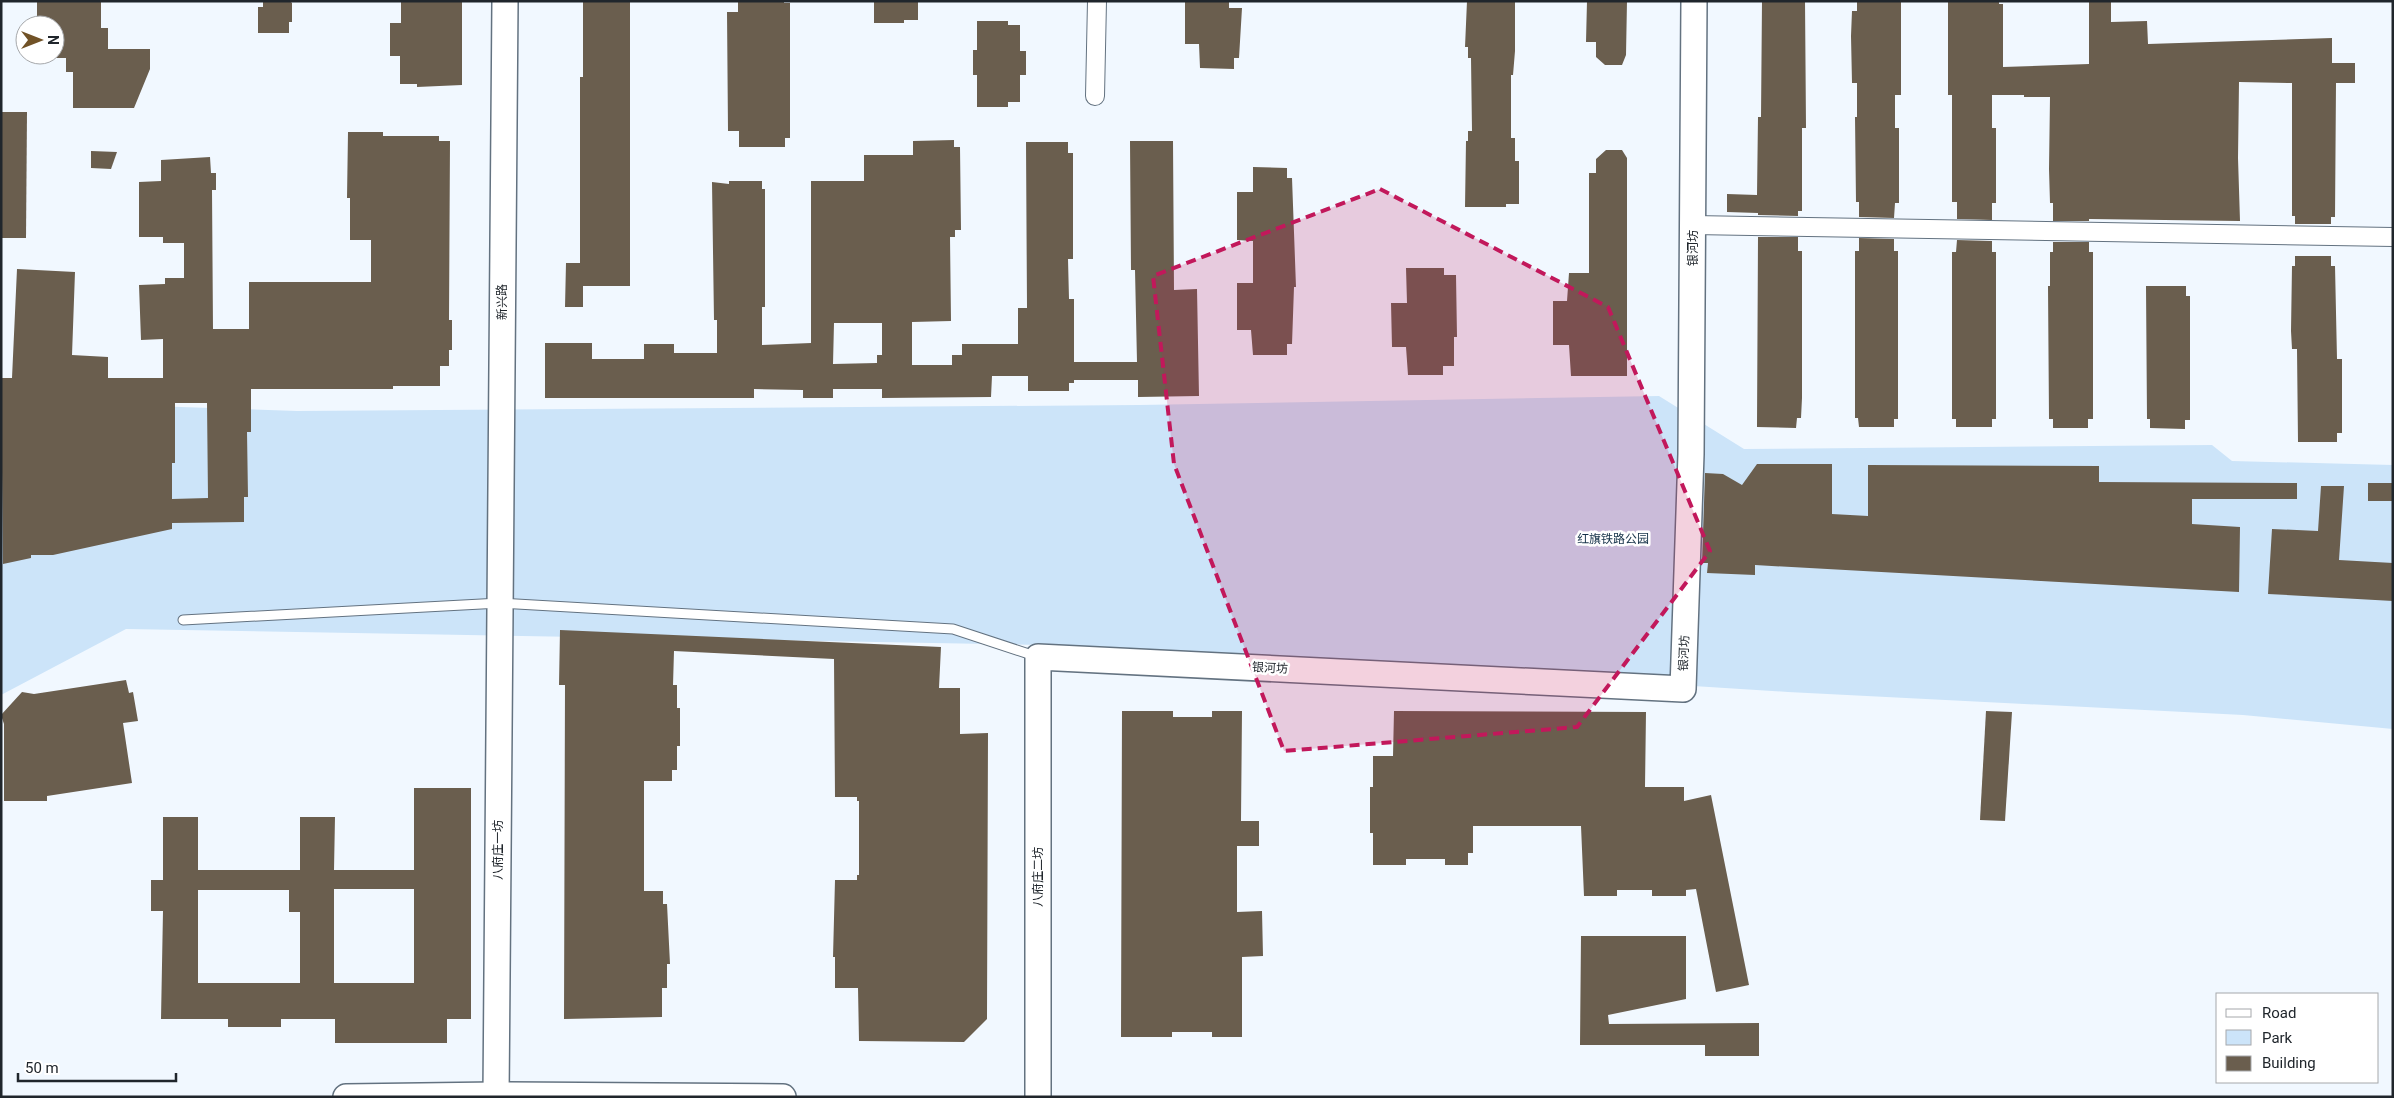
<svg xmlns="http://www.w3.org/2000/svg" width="2394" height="1098" font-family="Roboto,'Noto Sans SC',sans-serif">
<rect width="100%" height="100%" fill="#f1f8ff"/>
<polygon fill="#cce4f9" points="1659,396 1744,449 2212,445 2232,461 2393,465 2393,729 2243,715 1788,692 1042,645 126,629 1,695 1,401 297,411 1139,405"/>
<g fill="#6a5e4e" fill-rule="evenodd">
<polygon points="37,1 101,1 101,28 108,28 108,49 150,49 150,69 134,108 73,108 73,72 66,72 66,58 37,58 37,55 55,55 55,25 37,25"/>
<polygon points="263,1 290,1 292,3 292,22 289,22 289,33 258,33 258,7 263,7"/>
<polygon points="401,1 462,1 462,85 417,87 417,84 400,84 400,56 390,56 390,23 401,23"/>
<polygon points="583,1 630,1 630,286 583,286 583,307 565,307 566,263 580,263 580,77 583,77"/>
<polygon points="738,1 784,1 784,3 790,3 790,138 785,138 785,147 739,147 739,131 728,131 727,12 738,12"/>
<polygon points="874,1 918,1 918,20 904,20 904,23 874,23"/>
<polygon points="1185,1 1229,1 1229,8 1242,8 1239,58 1234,58 1234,69 1200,68 1199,44 1185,44"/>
<polygon points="1467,1 1515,1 1515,51 1513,75 1511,75 1511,138 1515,138 1515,161 1519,161 1519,204 1506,204 1506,207 1465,207 1466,141 1468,141 1468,131 1472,131 1471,58 1468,58 1468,47 1465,47"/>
<polygon points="1587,1 1627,1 1626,55 1622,65 1605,65 1596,57 1596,42 1586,42"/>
<polygon points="1762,1 1805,1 1806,128 1802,128 1802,211 1798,211 1798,216 1758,215 1758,213 1727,212 1727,194 1757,195 1758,117 1761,117"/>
<polygon points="1857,1 1901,1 1901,95 1895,95 1895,128 1899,128 1899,203 1895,203 1894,218 1859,217 1859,202 1856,202 1855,117 1857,117 1857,83 1852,83 1851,36 1852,11 1857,11"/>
<polygon points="1948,1 1999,1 1999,4 2003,4 2003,67 2089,64 2089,1 2111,1 2111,22 2147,21 2148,44 2332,38 2332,63 2355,63 2355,83 2336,83 2335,217 2331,217 2331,224 2295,224 2295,216 2292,216 2292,83 2239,82 2238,158 2240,221 2089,219 2089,221 2053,221 2053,203 2050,203 2049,169 2050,97 2024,97 2024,95 1992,95 1992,128 1996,128 1996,203 1992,203 1992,220 1957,219 1957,202 1952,202 1952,95 1948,95"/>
<polygon points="977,21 1008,21 1008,25 1020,25 1020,51 1026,51 1026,75 1020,75 1020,102 1008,102 1008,107 977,107 977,75 973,75 973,50 977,50"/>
<polygon points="1,112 27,112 26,238 1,238"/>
<path d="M348,132H383V136H439V141H450L449,320H452V350H449V366H440V386H393V389H251V432H247L248,497H244V522L172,523V529L53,555H31V558L3,564L1,378H12L17,269L75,272L72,355L108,357V378H163V339L141,340L139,285L165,284V278H184V243H163V237H139V182L161,181V160L210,157L211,173H216V190H212L213,329H249V282H371V240H350V198H347ZM175,403H207L208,498L172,499V463H175Z"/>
<path d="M954,140V147H960L961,230H955V237H950L951,321L912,322V365H952V355H962V344H1018V308H1027L1026,142H1068V153H1073V259H1068L1069,299H1074V362H1137L1135,270H1131L1130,141H1173L1174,290L1197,289L1199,396L1138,397V380H1074V383H1069V391H1028V376H992L991,397L882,398V389H833V398H803V390L754,389V398H545V343H592V359H644V344H674V353H717V320H714L712,182L729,184V181H762V189H765V307H762V345L811,343V181H864V155H913V141ZM834,323H882V355H877V363L833,364Z"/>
<polygon points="1606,150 1622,150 1627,158 1627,376 1571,376 1569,345 1553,345 1553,301 1567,301 1569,273 1589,273 1589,173 1596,173 1596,159"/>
<polygon points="91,151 117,152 111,169 91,168"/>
<polygon points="1253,167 1287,168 1287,178 1292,178 1296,287 1294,287 1292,344 1287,344 1287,355 1253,355 1251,330 1237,330 1237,283 1253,283 1253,241 1237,240 1237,192 1253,192"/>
<polygon points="1758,237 1798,237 1798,251 1802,251 1802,398 1801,418 1797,418 1796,428 1757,427"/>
<polygon points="1859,238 1894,239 1894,251 1898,251 1898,419 1894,419 1894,427 1859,427 1858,418 1855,418 1855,251 1859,251"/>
<polygon points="1957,240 1992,241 1992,252 1996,252 1996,419 1992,419 1992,427 1956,427 1956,419 1952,419 1952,252 1956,252"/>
<polygon points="2053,242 2089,242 2089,252 2093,252 2093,419 2088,419 2088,428 2053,428 2053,419 2049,419 2048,286 2050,286 2050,252 2053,252"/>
<polygon points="2295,256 2331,256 2331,266 2335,266 2337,359 2342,359 2342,433 2337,433 2337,442 2298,442 2297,349 2292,349 2291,331 2292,266 2295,266"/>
<polygon points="1406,268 1444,268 1444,275 1456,275 1457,337 1454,337 1454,366 1443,366 1443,375 1408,375 1406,347 1392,347 1391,303 1407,303"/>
<polygon points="2146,286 2186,286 2186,296 2190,296 2190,420 2185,420 2185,429 2150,428 2150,419 2147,419"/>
<polygon points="1757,464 1832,464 1832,514 1868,516 1868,465 2099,466 2099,482 2297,483 2297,499 2192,499 2192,524 2240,527 2239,592 1755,565 1755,575 1707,573 1708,563 1702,563 1705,473 1723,474 1742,485"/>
<rect x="2368" y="483" width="25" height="18"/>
<polygon points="2321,486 2344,486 2339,560 2393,563 2393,601 2268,594 2272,529 2318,531"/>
<polygon points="560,630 941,647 939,688 960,688 960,734 988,733 987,1019 964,1042 859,1041 858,988 835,988 835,957 833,957 835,880 857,880 857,875 859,875 859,801 857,801 857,797 835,797 834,659 674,651 673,685 677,685 677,708 680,708 680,746 677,746 677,770 672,770 672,781 644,781 644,891 663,891 663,904 667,904 670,964 667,964 667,988 662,988 662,1017 564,1019 565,685 559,685"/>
<polygon points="126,680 129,693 133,692 138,721 123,723 132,783 47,796 47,801 4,801 4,724 1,715 22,692 34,694"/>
<polygon points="1122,711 1173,711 1173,717 1212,717 1212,711 1242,711 1241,821 1259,821 1259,846 1237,846 1237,912 1262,911 1263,956 1242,957 1242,1037 1212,1037 1212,1032 1172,1032 1172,1037 1121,1037"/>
<polygon points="1394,711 1646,712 1645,787 1684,787 1684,801 1711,795 1749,985 1716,992 1696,889 1686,890 1686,896 1652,896 1652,890 1617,890 1617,896 1584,896 1581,826 1473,826 1473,853 1468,853 1468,865 1445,865 1445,859 1406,859 1406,865 1373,865 1373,833 1370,833 1370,787 1373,787 1373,756 1393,756"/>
<polygon points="1986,711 2012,712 2005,821 1980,820"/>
<path d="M414,788H471V1019H447V1043H335V1019H281V1027H228V1019H161L163,911H151V880H163V817H198V870H300V817H335L334,870H414ZM334,889H414V983H334ZM198,890H289V912H300V983H198Z"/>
<polygon points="1581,936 1686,936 1686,999 1608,1015 1609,1024 1759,1023 1759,1056 1705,1056 1705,1045 1580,1045"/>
</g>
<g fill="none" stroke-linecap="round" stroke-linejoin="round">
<defs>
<polyline id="lane" points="183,620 500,603 953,629 1038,657"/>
<g id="street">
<polyline points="1095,96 1097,1"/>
<polyline points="1693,225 2393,237"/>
</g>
<g id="secondary">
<polyline points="346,1097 496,1095 783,1097"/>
<polyline points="496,1097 505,1"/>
<polyline points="1038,1097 1038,657 1683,689 1691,454 1694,1"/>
</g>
</defs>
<use href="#lane" stroke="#637280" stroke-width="11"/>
<use href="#street" stroke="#637280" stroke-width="20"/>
<use href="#secondary" stroke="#637280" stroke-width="28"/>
<use href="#lane" stroke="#fff" stroke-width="9"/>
<use href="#street" stroke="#fff" stroke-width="18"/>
<use href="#secondary" stroke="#fff" stroke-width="25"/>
</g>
<path fill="#c2185b" fill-opacity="0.2" stroke="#c2185b" stroke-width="4" stroke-dasharray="10 6" stroke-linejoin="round" d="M1380,189L1608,307L1710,551L1577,727L1284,751L1174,464L1153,276Z"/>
<g text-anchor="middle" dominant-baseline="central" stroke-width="5" stroke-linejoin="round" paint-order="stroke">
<g font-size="12" fill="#20262c" stroke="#fff">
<text transform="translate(1693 248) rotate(-90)">银河坊</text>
<text transform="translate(502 302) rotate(-90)">新兴路</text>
<text transform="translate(1684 653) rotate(-88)">银河坊</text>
<text transform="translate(1270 668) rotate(3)">银河坊</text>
<text transform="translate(498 850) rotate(-90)">八府庄一坊</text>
<text transform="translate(1038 877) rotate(-90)">八府庄二坊</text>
</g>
<g font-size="12" fill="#153248" stroke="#fff">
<text x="1613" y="539">红旗铁路公园</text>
</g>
</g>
<rect width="2394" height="1098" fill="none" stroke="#20262c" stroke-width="5"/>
<rect x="2216" y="993" width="162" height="90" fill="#ffffff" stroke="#a6a8ab"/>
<rect x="2226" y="1009" width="25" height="8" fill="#ffffff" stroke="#a6a8ab"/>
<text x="2262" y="1018" font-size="15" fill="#20262c">Road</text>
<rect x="2226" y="1030" width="25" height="15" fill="#cce4f9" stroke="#a6a8ab"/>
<text x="2262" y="1043" font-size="15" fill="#20262c">Park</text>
<rect x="2226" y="1056" width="25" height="15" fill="#6a5e4e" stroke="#a6a8ab"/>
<text x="2262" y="1068" font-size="15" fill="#20262c">Building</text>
<g transform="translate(40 40) rotate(90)"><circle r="24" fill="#ffffff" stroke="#a6a8ab"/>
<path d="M0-4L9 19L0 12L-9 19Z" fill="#715227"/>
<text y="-8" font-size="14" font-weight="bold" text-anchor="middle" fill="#20262c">N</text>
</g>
<path d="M18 1073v8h158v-8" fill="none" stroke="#20262c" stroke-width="2.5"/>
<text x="25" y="1073" font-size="15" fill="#20262c" stroke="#ffffff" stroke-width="4" paint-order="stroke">50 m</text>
</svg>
